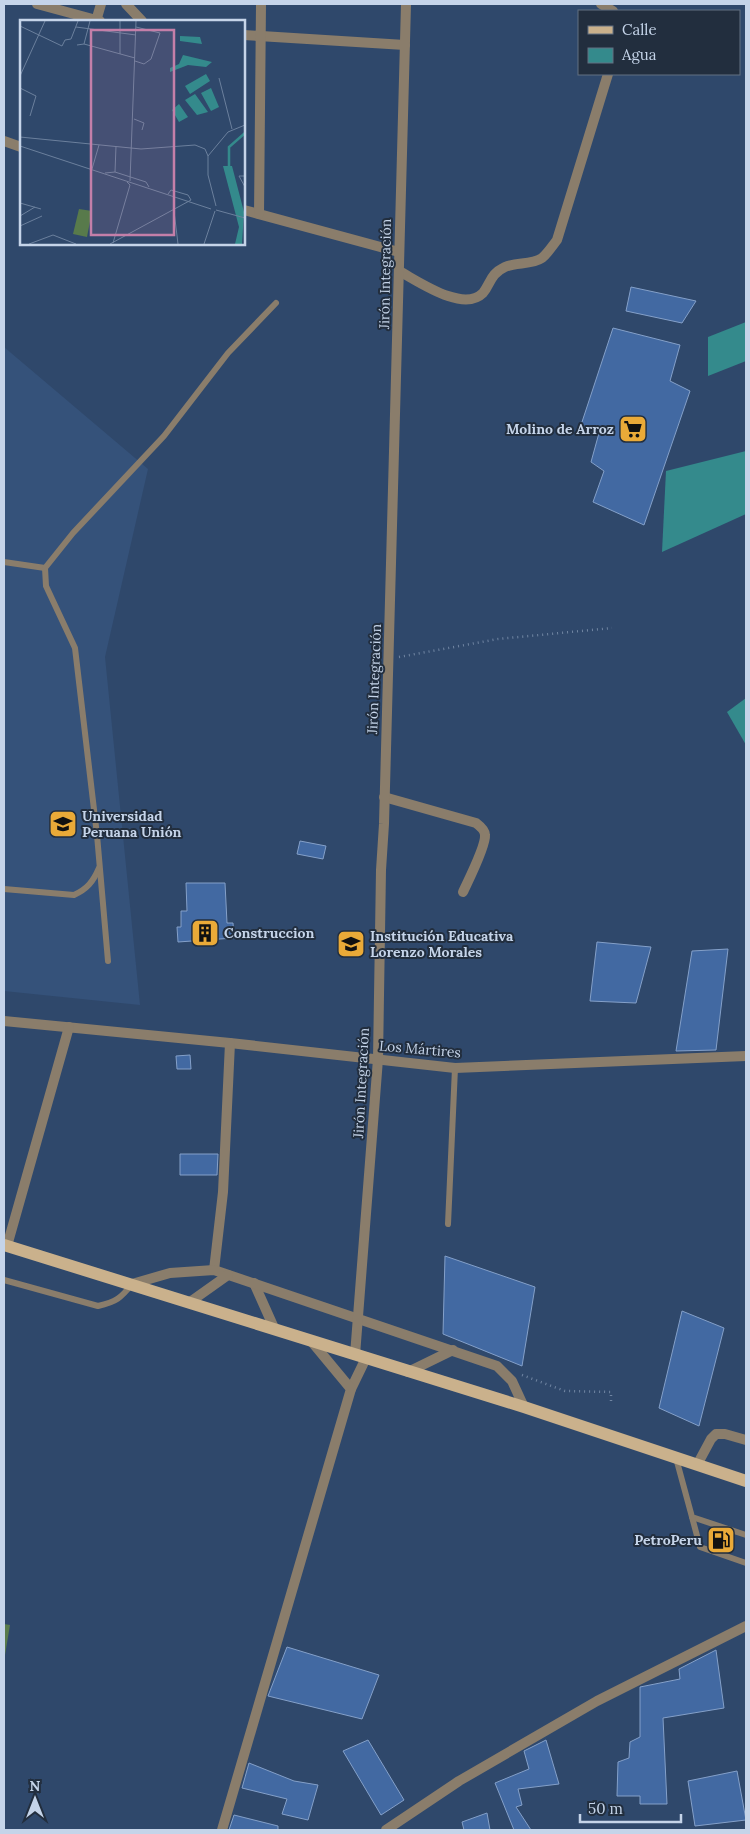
<svg xmlns="http://www.w3.org/2000/svg" width="750" height="1834" font-family="Lora,serif">
<rect width="100%" height="100%" fill="#2f486b"/>
<polygon fill="#35527a" points="4,347 148,469 105,657 140,1005 4,991"/>
<polygon fill="#587a4b" points="4,1624 10,1625 4,1661"/>
<g fill="#348a8c">
<polygon points="746,322 746,361 708,376 708,337"/>
<polygon points="746,451 746,514 662,552 666,471"/>
<polygon points="746,698 746,745 727,712"/>
</g>
<g fill="#4269a2" stroke="#84a0c9">
<polygon points="631,287 696,301 682,323 626,311"/>
<polygon points="613,328 680,345 670,381 690,391 644,525 593,502 604,471 591,462 599,433 581,425"/>
<polygon points="300,841 326,846 323,859 297,854"/>
<polygon points="186,883 225,883 227,923 233,923 234,938 178,942 177,927 181,927 181,911 187,911"/>
<polygon points="597,942 651,947 636,1003 590,1001"/>
<polygon points="728,949 716,1050 676,1051 692,951"/>
<polygon points="190,1055 191,1069 177,1069 176,1056"/>
<polygon points="180,1154 218,1154 217,1175 180,1175"/>
<polygon points="445,1256 535,1287 522,1366 443,1334"/>
<polygon points="682,1311 724,1328 699,1426 659,1408"/>
<polygon points="287,1647 379,1675 362,1719 268,1696"/>
<polygon points="716,1650 724,1708 663,1718 667,1804 640,1804 640,1796 617,1796 618,1762 629,1758 630,1742 640,1737 640,1687 680,1679 679,1669"/>
<polygon points="368,1740 404,1800 381,1815 343,1751"/>
<polygon points="546,1740 559,1784 518,1789 522,1805 516,1807 531,1830 514,1830 495,1783 529,1769 524,1751"/>
<polygon points="249,1763 294,1781 318,1785 308,1820 282,1814 287,1799 242,1788"/>
<polygon points="737,1771 746,1820 695,1826 688,1781"/>
<polygon points="487,1813 490,1830 464,1830 462,1822"/>
<polygon points="234,1815 278,1826 278,1830 229,1830"/>
</g>
<g fill="none" stroke-linecap="round" stroke-linejoin="round">
<g stroke="#7085a2" stroke-width="2.5" stroke-dasharray="1 4" stroke-linecap="butt">
<polyline points="399,657 498,639 612,628"/>
<polyline points="522,1375 565,1391 611,1392 611,1403"/>
</g>
<g stroke="#8a7d6b" stroke-width="6">
<polyline points="4,562 45,568"/>
<path d="M4,889L74,895C87,889 93,882 99,868"/>
<polyline points="108,961 97,835 75,648 46,586 45,568 73,533 164,436 228,353 276,303"/>
<polyline points="448,1224 455,1068"/>
<path d="M4,1280L98,1306C116,1302 121,1298 132,1284"/>
<polyline points="676,1458 692,1517 746,1535"/>
<polyline points="692,1517 700,1547 746,1563"/>
</g>
<g stroke="#8a7d6b" stroke-width="10">
<polyline points="37,4 100,21"/>
<polyline points="126,4 142,21"/>
<polyline points="601,4 613,11"/>
<polyline points="96,21 101,4"/>
<polyline points="244,35 405,45"/>
<polyline points="4,141 21,147"/>
<polyline points="244,210 399,252"/>
<polyline points="259,214 261,4"/>
<path d="M399,271C418,281 463,313 483,293C491,283 490,274 505,267C516,262 532,265 542,258C548,253 553,245 557,240L608,74"/>
<path d="M384,797L476,823C480,826 485,830 485,835C486,846 468,881 463,892"/>
<polyline points="4,1021 230,1043 455,1068 746,1056"/>
<polyline points="7,1246 69,1027"/>
<polyline points="214,1270 223,1192 230,1043"/>
<polyline points="254,1283 275,1330"/>
<polyline points="132,1284 170,1273 214,1270 497,1366 512,1381 524,1407"/>
<polyline points="190,1302 228,1275"/>
<polyline points="408,1372 453,1350"/>
<polyline points="351,1389 366,1358"/>
<polyline points="697,1465 711,1439 716,1434 725,1434 746,1440"/>
<polyline points="222,1830 351,1389 312,1342"/>
<polyline points="386,1830 459,1781 597,1701 746,1626"/>
</g>
<polyline stroke="#8a7d6b" stroke-width="10" points="355,1355 378,1059 381,870 384,824 406,4"/>
<polyline stroke="#cab18c" stroke-width="12" points="4,1245 524,1407 746,1481"/>
</g>
<defs>
<symbol id="supermarket-square" viewBox="-11 -11 22 22"><rect x="-9" y="-9" width="18" height="18" rx="4" fill="#eaaa38" stroke="#222e3e"/><path d="M-6-5.5h2.5l.6 2H6L4.5 2H-2.5L-4.4-4H-6ZM-1.5 3.2a1.3 1.3 0 1 0 .1 0ZM3 3.2a1.3 1.3 0 1 0 .1 0Z" fill="#111"/></symbol>
<symbol id="university-square" viewBox="-11 -11 22 22"><rect x="-9" y="-9" width="18" height="18" rx="4" fill="#eaaa38" stroke="#222e3e"/><path d="M0-5L7-2L0 1L-7-2ZM-4 1L0 2.5L4 1V4Q0 6-4 4Z" fill="#111"/></symbol>
<symbol id="building-square" viewBox="-11 -11 22 22"><rect x="-9" y="-9" width="18" height="18" rx="4" fill="#eaaa38" stroke="#222e3e"/><path d="M-4-6H4V6H1V3H-1V6H-4ZM-2.5-4.3h1.7v1.8h-1.7ZM.8-4.3h1.7v1.8H.8ZM-2.5-1h1.7V.8h-1.7ZM.8-1h1.7V.8H.8Z" fill="#111"/></symbol>
<symbol id="school-square" viewBox="-11 -11 22 22"><rect x="-9" y="-9" width="18" height="18" rx="4" fill="#eaaa38" stroke="#222e3e"/><path d="M0-5L7-2L0 1L-7-2ZM-4 1L0 2.5L4 1V4Q0 6-4 4Z" fill="#111"/></symbol>
<symbol id="fuel-square" viewBox="-11 -11 22 22"><rect x="-9" y="-9" width="18" height="18" rx="4" fill="#eaaa38" stroke="#222e3e"/><path d="M-5.5-6h7V0h2V4h1.3V-2.5L3-4.5l.8-.8L6-3V5H2.5V1h-1V6h-7ZM-4.2-4.7v3.2H.2V-4.7Z" fill="#111"/></symbol>
</defs>
<g fill-rule="evenodd">
<use href="#supermarket-square" x="617" y="413" width="32" height="32"/>
<use href="#university-square" x="47" y="808" width="32" height="32"/>
<use href="#building-square" x="189" y="917" width="32" height="32"/>
<use href="#school-square" x="335" y="928" width="32" height="32"/>
<use href="#fuel-square" x="705" y="1524" width="32" height="32"/>
</g>
<g text-anchor="middle" dominant-baseline="central" stroke-width="4" stroke-linejoin="round" paint-order="stroke">
<g font-size="14" fill="#c5d4e9" stroke="#222e3e">
<text transform="translate(385 274) rotate(-89)">Jirón Integración</text>
<text transform="translate(374 679) rotate(-88)">Jirón Integración</text>
<text transform="translate(420 1049) rotate(5)">Los Mártires</text>
<text transform="translate(361 1083) rotate(-87)">Jirón Integración</text>
</g>
<g font-size="14" font-weight="bold" fill="#c5d4e9" stroke="#222e3e" text-anchor="start">
<text x="614" y="429" text-anchor="end">Molino de Arroz</text>
<text x="82" y="816">Universidad<tspan x="82" dy="16">Peruana Unión</tspan></text>
<text x="224" y="933">Construccion</text>
<text x="370" y="936">Institución Educativa<tspan x="370" dy="16">Lorenzo Morales</tspan></text>
<text x="702" y="1540" text-anchor="end">PetroPeru</text>
</g>
</g>
<g transform="translate(20 20)">
<rect width="225" height="225" fill="#2f486b"/>
<path d="M59,189L72,191L67,217L53,214Z" fill="#587a4b"/>
<path d="M160,16L180,17L182,24L160,21ZM163,35L192,42L186,47L168,45L150,52V48L159,44ZM186,54L190,61L170,74L165,66ZM191,68L199,87L191,91L181,73ZM175,74L188,92L177,95L165,80ZM159,84L168,97L159,102L152,90ZM203,146H212L224,192L222,224H215L219,207Z" fill="#348a8c"/>
<path fill="none" stroke="#348a8c" stroke-width="2.5" d="M209,150V127L225,113"/>
<path fill="none" stroke="#6b809d" stroke-width="1" d="M0,6L42,26L45,20L51,19L58,1M56,7L116,15M64,24L115,38M57,25L64,24L70,1M100,34V1M115,41L124,44L131,39L140,13L116,7M0,56L25,1M199,58L212,109M0,68L16,76L10,96M114,99L124,103L122,110M0,117L121,129L175,125L185,129L188,136M0,126L191,189M72,149L79,125M95,152L96,126M85,153L95,152L126,162L129,167M225,156H219L225,167M110,161L116,1M0,183L21,189M196,186L188,155V136L208,112L225,105M196,190L225,198M154,191L158,224M0,196L15,187M0,206L22,196M93,223L110,165L107,162M9,224L33,215L56,224M90,224L171,180L168,175L151,170L148,174M184,224L195,191"/>
<path fill="#c47fa9" fill-opacity="0.15" stroke="#c47fa9" stroke-width="2.5" d="M71,10H154V215H71Z"/>
<rect width="225" height="225" fill="none" stroke="#c5d4e9" stroke-width="2.5"/>
</g>
<rect width="750" height="1834" fill="none" stroke="#c5d4e9" stroke-width="10"/>
<rect x="578" y="10" width="162" height="65" fill="#222e3e" stroke="#637082"/>
<rect x="588" y="26" width="25" height="8" fill="#cab18c" stroke="#637082"/>
<text x="622" y="35" font-size="15" fill="#c5d4e9">Calle</text>
<rect x="588" y="48" width="25" height="15" fill="#348a8c" stroke="#637082"/>
<text x="622" y="60" font-size="15" fill="#c5d4e9">Agua</text>
<g transform="translate(35 1799)" stroke="#222e3e" stroke-width="4" paint-order="stroke">
<path d="M0-4L9 19L0 12L-9 19Z" fill="#c5d4e9"/>
<text y="-8" font-size="14" font-weight="bold" text-anchor="middle" fill="#c5d4e9">N</text>
</g>
<path d="M580 1814v8h101v-8" fill="none" stroke="#c5d4e9" stroke-width="2.5"/>
<text x="588" y="1814" font-size="15" fill="#c5d4e9" stroke="#222e3e" stroke-width="4" paint-order="stroke">50 m</text>
</svg>
